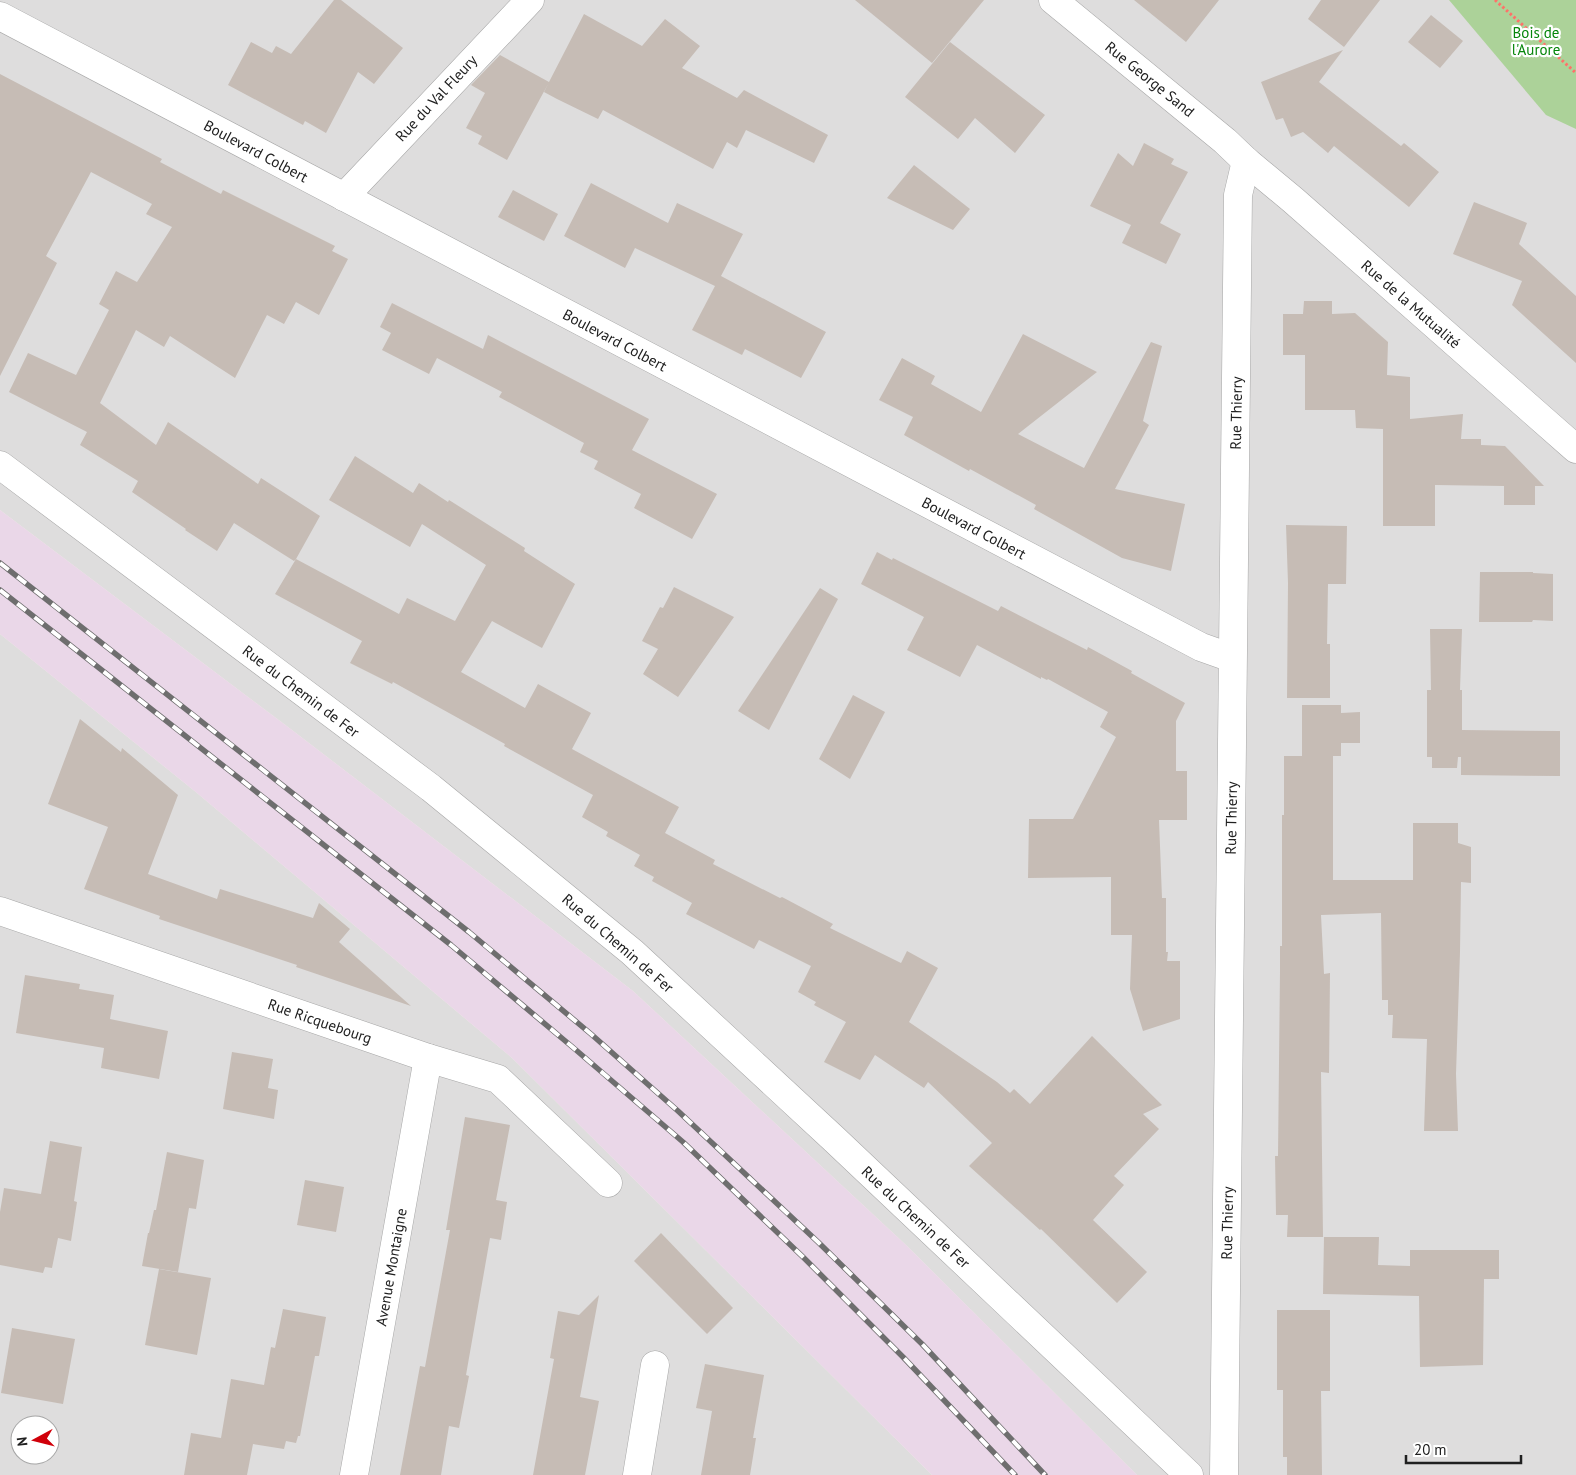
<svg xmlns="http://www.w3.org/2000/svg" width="1576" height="1475" font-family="'PT Sans',sans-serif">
<rect width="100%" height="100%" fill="#f1ede6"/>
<g fill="#dedddd" fill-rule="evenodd">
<polygon points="0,0 1576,0 1576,1475 1137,1475 906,1245 633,991 288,727 0,510"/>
<path d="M0,634L197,793L512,1058L932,1475H0ZM20,1425H50V1455H20Z"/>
</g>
<polygon fill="#ead7e8" points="0,510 288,727 633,991 906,1245 1137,1475 932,1475 512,1058 197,793 0,634"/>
<polygon fill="#acd299" points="1449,0 1576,0 1576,129 1546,115"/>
<g fill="#c6bcb5">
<polygon points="334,0 341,0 403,48 374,84 358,72 326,133 305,121 303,125 228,85 251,42 272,53 276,46 291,54"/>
<polygon points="855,0 984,0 932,63"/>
<polygon points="1134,0 1219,0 1186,42"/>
<polygon points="1321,0 1380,0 1344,47 1308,19"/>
<polygon points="584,14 642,46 665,19 700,46 682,68 737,98 744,90 828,135 814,163 746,130 737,148 727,142 713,169 603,110 598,119 557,99 544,92 548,84 507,160 478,144 482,136 466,128 485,93 471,85 500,55 549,82"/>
<polygon points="1431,15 1463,41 1440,68 1408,42"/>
<polygon points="950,42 1045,115 1015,153 975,118 958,139 905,97"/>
<polygon points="1343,50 1319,82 1401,146 1404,143 1439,172 1409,207 1334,146 1328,153 1303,132 1291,137 1283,118 1276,120 1261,82"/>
<polygon points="0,74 162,159 160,162 221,194 223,190 335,246 332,251 348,259 319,315 296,302 284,324 267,315 235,378 170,336 164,347 136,330 100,403 156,445 168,422 258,484 261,478 320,516 296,559 399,614 407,598 455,621 486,565 422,524 410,547 329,500 355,456 413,493 419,483 448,502 449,500 525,548 524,551 575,584 542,648 492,621 461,672 525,708 538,684 591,713 572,749 679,807 665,833 715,860 713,864 780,898 782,897 833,924 830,928 901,963 907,951 938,968 909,1022 997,1082 1010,1093 1014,1089 1030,1104 1092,1036 1162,1105 1143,1114 1159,1129 1114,1176 1124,1185 1093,1220 1147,1272 1117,1303 1041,1229 1040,1230 969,1166 992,1143 928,1082 924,1088 875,1055 860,1080 824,1062 846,1022 814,1005 816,1002 798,992 811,966 759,940 754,949 686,914 692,903 652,881 654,877 634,866 640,855 606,836 608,832 582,817 593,795 504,746 505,744 393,682 392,684 350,663 362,641 275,594 296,559 294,561 234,523 217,551 185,530 186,529 132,492 138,481 80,445 87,432 9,392 28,353 76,375 109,310 99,304 116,271 137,282 172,227 146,214 152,204 91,172 46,256 57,263 0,376"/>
<polygon points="1144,143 1174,159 1171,164 1188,172 1160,223 1181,234 1166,264 1122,243 1131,225 1090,206 1118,153 1133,166"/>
<polygon points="914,165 970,209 953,230 887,198"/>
<polygon points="591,183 668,223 677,203 743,234 721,276 826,332 801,378 745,349 742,355 692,330 715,286 635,248 625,268 564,236"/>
<polygon points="513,190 558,214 544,241 498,217"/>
<polygon points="1474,202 1527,223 1519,244 1576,296 1576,363 1512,305 1522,281 1453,254"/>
<polygon points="1304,301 1332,301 1332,314 1355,313 1388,342 1387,375 1410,377 1410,419 1463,414 1461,439 1481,439 1481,445 1505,446 1544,486 1535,486 1535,505 1504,505 1504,486 1435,485 1435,526 1383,526 1383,429 1356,428 1355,410 1305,410 1305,355 1283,355 1283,314 1303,314"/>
<polygon points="392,303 483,349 488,335 649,419 632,450 717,494 692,539 634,508 641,494 594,469 598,461 580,452 584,443 499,397 502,392 437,358 429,374 382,350 391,333 380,327"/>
<polygon points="1023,334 1097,372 1018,434 1084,468 1151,342 1162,346 1143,421 1149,425 1115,489 1185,504 1171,571 1122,558 1034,509 1036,505 970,469 969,471 904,435 913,417 879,400 902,358 935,376 931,384 981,412"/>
<polygon points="1286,525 1347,526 1346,584 1328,584 1327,644 1330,644 1330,698 1287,698 1288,583"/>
<polygon points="877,552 892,560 893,558 998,611 1001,606 1087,650 1088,647 1132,671 1131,673 1185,703 1176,721 1176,771 1187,771 1187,820 1159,820 1162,898 1166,898 1166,952 1168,952 1167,961 1180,961 1180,1019 1143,1031 1130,989 1132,935 1111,935 1111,877 1028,878 1029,819 1073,819 1116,737 1100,727 1108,712 1048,679 1047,680 1041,677 1041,679 977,645 960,677 907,650 924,617 861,584"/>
<polygon points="1480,572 1533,572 1533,573 1553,574 1553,621 1533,620 1532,622 1479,622"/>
<polygon points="674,587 734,617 678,697 643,674 658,649 642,641 660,607 663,608"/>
<polygon points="820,588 838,599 769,730 738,711"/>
<polygon points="1430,629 1462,629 1460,690 1462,690 1462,755 1462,730 1560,731 1560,776 1461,775 1461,757 1458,757 1457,768 1432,768 1432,757 1427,757 1427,690 1431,690"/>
<polygon points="853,695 885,712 850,779 819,759"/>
<polygon points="1302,705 1341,705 1341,713 1360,712 1360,743 1341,743 1341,756 1333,756 1333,880 1413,880 1413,823 1458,823 1458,843 1471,847 1471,883 1461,882 1460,952 1456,1074 1458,1131 1424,1131 1427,1039 1392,1038 1393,1015 1388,1015 1388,1000 1382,1000 1381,913 1321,915 1324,974 1330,973 1329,1073 1321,1072 1323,1237 1287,1237 1288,1215 1276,1215 1275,1156 1278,1156 1280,971 1280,946 1282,946 1282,815 1284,815 1284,756 1302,756"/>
<polygon points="80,719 121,752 122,748 178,795 148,874 217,899 220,889 313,918 319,903 350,929 339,942 411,1006 296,967 297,965 159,919 160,916 84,889 108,827 48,804"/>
<polygon points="25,975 80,984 79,989 114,995 110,1019 168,1031 159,1079 101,1068 104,1048 16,1033"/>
<polygon points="232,1052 273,1059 268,1088 278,1090 274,1119 223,1109"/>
<polygon points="465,1117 510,1125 496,1200 507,1202 501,1240 490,1238 466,1375 469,1376 459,1428 449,1426 441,1475 400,1475 420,1366 425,1367 450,1230 446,1230"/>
<polygon points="50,1141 82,1147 74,1201 77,1202 71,1241 58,1238 52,1268 45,1267 43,1273 0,1265 0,1212 4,1188 41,1194"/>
<polygon points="167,1152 204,1160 196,1209 189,1208 178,1272 142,1266 148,1233 149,1233 154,1210 156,1210"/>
<polygon points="305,1180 344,1187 336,1232 297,1225"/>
<polygon points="661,1233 733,1308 707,1334 634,1261"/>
<polygon points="1324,1237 1379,1237 1378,1265 1410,1266 1410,1250 1499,1250 1499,1279 1484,1279 1483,1365 1420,1367 1419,1296 1323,1294"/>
<polygon points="159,1269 211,1278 197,1355 145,1345"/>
<polygon points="599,1295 580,1397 599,1401 585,1475 533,1475 554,1359 550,1358 558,1311 579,1315"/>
<polygon points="283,1309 326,1317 319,1356 315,1356 300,1436 298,1436 296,1443 286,1441 284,1449 253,1444 247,1475 184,1475 191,1433 221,1438 231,1379 264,1385 271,1347 275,1348"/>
<polygon points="1277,1310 1330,1310 1330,1391 1321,1391 1322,1475 1287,1475 1287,1457 1283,1457 1283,1390 1277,1390"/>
<polygon points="12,1328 75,1339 63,1404 1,1393"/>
<polygon points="705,1364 764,1375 753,1438 756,1438 750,1475 701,1475 712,1411 696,1408"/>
</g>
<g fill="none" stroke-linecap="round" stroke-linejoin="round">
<defs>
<g id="minor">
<polyline points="1053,0 1225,141 1246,161 1293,200 1576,449"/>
<polyline points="0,16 1201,647 1232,658"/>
<polyline points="344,197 530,0"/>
<polyline points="0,465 431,788 632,952 834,1139 1189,1475"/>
<polyline points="0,911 428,1058 498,1079 608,1183"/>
<polyline points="354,1475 428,1058"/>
<polyline points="637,1475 655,1365"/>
<polyline points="1224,1475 1238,195 1246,161"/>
</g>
</defs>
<use href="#minor" stroke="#a7a7a7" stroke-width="29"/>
<polyline stroke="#ff7169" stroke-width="3" stroke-dasharray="2.5 2.5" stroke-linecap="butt" points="1495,0 1576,73"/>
<use href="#minor" stroke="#fff" stroke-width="28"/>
<defs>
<g id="rail">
<polyline points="0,563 469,932 591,1034 678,1111 818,1242 922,1344 1045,1475"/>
<polyline points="0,590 451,945 576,1050 683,1142 803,1257 903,1357 1015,1475"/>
</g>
</defs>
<use href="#rail" stroke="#6e6e6e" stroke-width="5.5"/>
<use href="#rail" stroke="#fff" stroke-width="4" stroke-dasharray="11" stroke-linecap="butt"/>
</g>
<g text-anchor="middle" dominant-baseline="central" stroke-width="4.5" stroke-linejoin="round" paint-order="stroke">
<g font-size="15" fill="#06860a" stroke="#fff">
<text x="1536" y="32">Bois de<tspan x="1536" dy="17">l'Aurore</tspan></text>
</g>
<g font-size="15" fill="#202020" stroke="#fff">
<text transform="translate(1150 79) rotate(39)">Rue George Sand</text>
<text transform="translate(436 98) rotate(-47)">Rue du Val Fleury</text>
<text transform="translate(256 151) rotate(28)">Boulevard Colbert</text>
<text transform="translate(1411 304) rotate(41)">Rue de la Mutualité</text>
<text transform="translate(615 340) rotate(28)">Boulevard Colbert</text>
<text transform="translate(1236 413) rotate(-89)">Rue Thierry</text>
<text transform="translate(974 528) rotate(28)">Boulevard Colbert</text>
<text transform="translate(301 691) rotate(37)">Rue du Chemin de Fer</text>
<text transform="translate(1231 818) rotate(-89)">Rue Thierry</text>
<text transform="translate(618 943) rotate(41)">Rue du Chemin de Fer</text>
<text transform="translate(320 1021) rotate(19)">Rue Ricquebourg</text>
<text transform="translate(916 1217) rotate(43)">Rue du Chemin de Fer</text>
<text transform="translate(1227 1223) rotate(-89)">Rue Thierry</text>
<text transform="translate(391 1267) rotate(-80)">Avenue Montaigne</text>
</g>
</g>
<g transform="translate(35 1440) rotate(263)"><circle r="24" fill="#ffffff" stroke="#a6a6a6"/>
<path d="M0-4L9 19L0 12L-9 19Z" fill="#d0000a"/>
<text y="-8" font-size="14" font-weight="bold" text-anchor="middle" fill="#202020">N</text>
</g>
<path d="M1406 1455v8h115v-8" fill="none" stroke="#202020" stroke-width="2.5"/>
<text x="1414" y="1455" font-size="15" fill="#202020" stroke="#ffffff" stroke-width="4" paint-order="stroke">20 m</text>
</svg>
